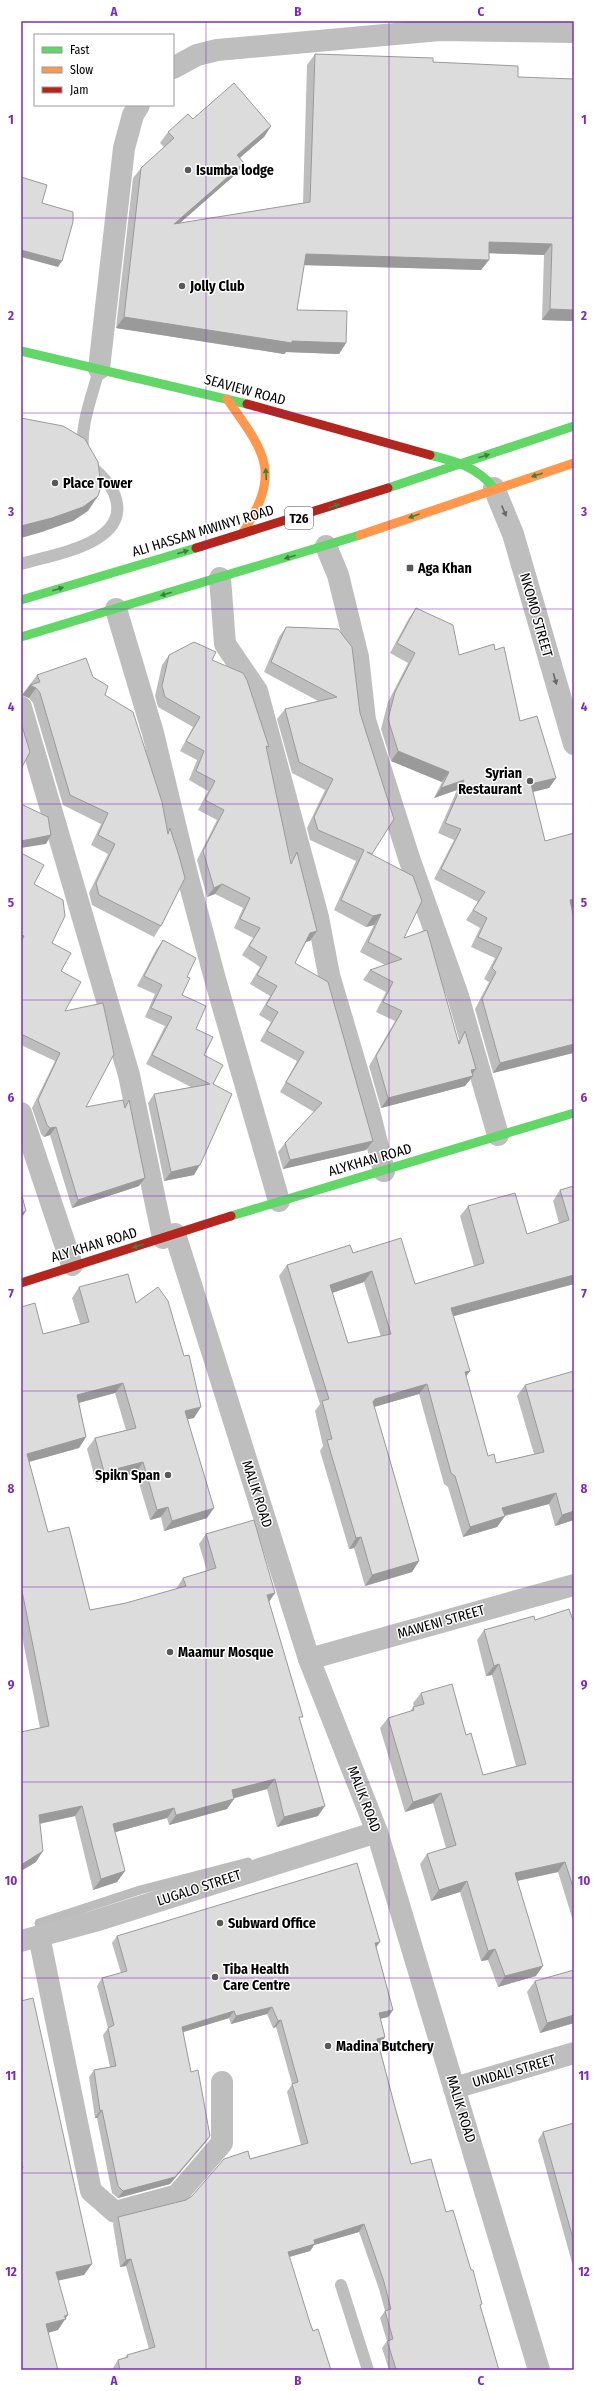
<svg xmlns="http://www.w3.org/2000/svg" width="595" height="2391" viewBox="0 0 595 2391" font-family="'Fira Sans Condensed',sans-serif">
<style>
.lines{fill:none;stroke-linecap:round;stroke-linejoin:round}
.stream{stroke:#bcbcbc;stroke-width:9}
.lane{stroke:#bebebe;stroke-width:12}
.street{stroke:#bebebe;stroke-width:22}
.fast{stroke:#63d668;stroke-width:9}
.slow{stroke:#ff974d;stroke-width:9}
.jam{stroke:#b3261e;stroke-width:9}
.wall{fill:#bdbdbd;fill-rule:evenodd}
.shaded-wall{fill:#9a9a9a}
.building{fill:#dcdcdc;stroke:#9a9a9a;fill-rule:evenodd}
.oneway{fill:#3b803e}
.oneway2{fill:#686868}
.grid{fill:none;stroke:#7b2cbf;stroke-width:1;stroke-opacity:0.55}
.poi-dot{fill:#595959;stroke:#fff;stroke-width:1.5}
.labels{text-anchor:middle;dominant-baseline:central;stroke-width:3;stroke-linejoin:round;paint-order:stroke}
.shield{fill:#fff;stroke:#4c4c4c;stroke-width:1}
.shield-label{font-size:13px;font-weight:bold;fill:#000}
.poi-label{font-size:14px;font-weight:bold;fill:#000;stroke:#fff;text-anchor:start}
.street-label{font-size:14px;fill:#000;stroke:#fff}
.neatline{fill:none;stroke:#7b2cbf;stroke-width:1.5}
.grid-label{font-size:13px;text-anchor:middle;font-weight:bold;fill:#7b2cbf}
</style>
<rect width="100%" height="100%" fill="#fff"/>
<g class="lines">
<!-- stream -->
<path class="stream" d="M39 1923 140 1890 248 1862"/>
<!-- lane -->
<g class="lane">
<path d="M21 564C54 554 137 543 113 491 106 476 88 468 84 452 78 430 94 391 99 369"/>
<path d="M341 2285 368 2370"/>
</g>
<!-- street -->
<g class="street">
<path d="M173 68 197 55 217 50 440 30 574 32"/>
<path d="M99 369 124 148 133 115 139 105"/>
<path d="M494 488 513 534 574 744"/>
<path d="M326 546 338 575 358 657 365 720 410 861 458 996 498 1135"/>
<path d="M220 578 225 644 257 691 318 917 329 975 368 1107 384 1171"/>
<path d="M116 609 153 733 187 874 215 979 279 1201"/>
<path d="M21 707 129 1075 163 1238"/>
<path d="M21 1113 72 1265"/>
<path d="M175 1234 309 1659 377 1832 539 2370"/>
<path d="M309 1659 574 1585"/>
<path d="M39 1936 91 2191 115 2212 177 2195 222 2143V2082"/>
<path d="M21 1941 95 1921 377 1832"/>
<path d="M454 2088 574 2053"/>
</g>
<!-- fast -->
<g class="fast">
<path d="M21 351 247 404"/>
<path d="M430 455C455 461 477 467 494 488"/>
<path d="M388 488 574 426"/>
<path d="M21 600 196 548"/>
<path d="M21 637 360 535"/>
<path d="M231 1216 574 1113"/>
</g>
<!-- slow -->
<g class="slow">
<path d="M227 399C266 454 282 472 242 534"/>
<path d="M360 535 574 463"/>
</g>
<!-- jam -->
<g class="jam">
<path d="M247 404 430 455"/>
<path d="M196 548 388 488"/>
<path d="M21 1283 231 1216"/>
</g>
</g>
<!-- wall -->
<g class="wall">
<path d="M315 54 433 62 518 77 574 321 542 320 544 255 489 253 481 270 304 265 297 310 346 343 339 354 286 352 284 354 116 328 133 178 141 168 164 147 160 143 168 132 193 119 271 126 264 137 240 158 244 163 236 174 180 223 303 203 307 65Z"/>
<path d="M416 608 520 721 556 778 549 788 533 792 545 841 571 908 574 919V1057L573 1053 493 1073 475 1009 489 982 484 979 495 958 471 947 480 928 466 920 478 902 434 879 454 840 438 833 457 790 434 798 442 782 391 761 381 729 388 702 408 663 390 653 409 618Z"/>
<path d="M286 627 338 629 372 855 404 938 458 1041 465 1031 476 1069 472 1075 473 1076 465 1086 381 1108 369 1066 395 1021 376 1012 386 992 363 980 370 970 385 965 360 952 374 925 366 927 334 910 356 861 310 840 307 828 325 790 292 773 277 719 285 709 318 701 264 672 279 637Z"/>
<path d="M169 655 212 660 269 747 267 750 291 861 297 852 310 941 306 942 295 963 373 1141 366 1150 283 1169 278 1152 285 1143 314 1112 280 1092 297 1061 260 1041 271 1022 259 1015 270 996 250 984 260 967 242 955 253 938 234 928 243 908 215 894 207 897 197 860 217 820 198 810 208 791 189 780 197 760 180 751 193 727 158 707 155 696 162 665Z"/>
<path d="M37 675 93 677 105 695 168 832 170 828 161 926 154 937 92 905 89 893 108 854 91 845 101 824 63 805 33 703 29 698 22 695Z"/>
<path d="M21 853 34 884 52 943 61 971 65 1011 86 1107H125L129 1100 139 1186 72 1208 50 1135 44 1137 41 1134 32 1108 55 1061 21 1045Z"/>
<path d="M163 940 187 977 182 995 196 1029 213 1084 194 1175 164 1181 148 1103 154 1094 191 1087 146 1064 165 1026 145 1017 155 994 137 986 156 950Z"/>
<path d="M574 1186V1284L453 1316 470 1371 466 1376 488 1456 496 1463 534 1454 517 1396 525 1385 574 1520 555 1526 549 1504 505 1516 497 1527 463 1537 448 1487 444 1484 419 1394 374 1407 419 1561 412 1572 365 1586 354 1548 349 1549 320 1451 323 1446 315 1411 320 1404 279 1276 287 1265 353 1253 415 1284 474 1266 460 1216 468 1206 527 1234 559 1223 553 1201 560 1190ZM364 1282 381 1337 348 1343 332 1293Z"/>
<path d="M79 1287 136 1303 194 1418 188 1419 207 1518 164 1531 161 1517 150 1520 136 1473 96 1482 87 1449 95 1438 126 1430 115 1393 79 1403 86 1437 79 1448 29 1462 48 1532 90 1610 126 1603 176 1589 183 1578 207 1571 199 1544 206 1534 275 1593 269 1602 300 1721 318 1816 277 1827 267 1789 234 1798 227 1809 169 1825 167 1818 115 1832 125 1871 117 1882 93 1890 75 1816 40 1824 36 1862 21 1871V1732L40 1728 21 1631V1307L43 1334 80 1324 72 1298Z"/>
<path d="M535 1620 574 1623V1924L558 1872 517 1881 536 1976 498 1987 488 1960 481 1961 460 1892 431 1901 420 1864 427 1854 446 1848 433 1803 405 1812 380 1728 388 1718 410 1712 413 1707H414L413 1703 421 1693 466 1735 483 1775 516 1766 492 1675 486 1676 477 1640 484 1630Z"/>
<path d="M117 1936 376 1947 393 2010 388 2017 380 2019 385 2037 380 2045H379L395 2107 411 2164 446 2212 471 2270 482 2304 480 2306 499 2370H389L382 2348 387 2341 380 2318 385 2311 379 2289 359 2232 314 2245 310 2251 289 2257 310 2323 331 2370H113V2368L118 2360 125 2358 127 2355 149 2349 126 2266 120 2267 113 2224 118 2217 186 2200 250 2159 301 2145 287 2092 292 2084 276 2027 273 2028 267 2014 231 2024 229 2018 183 2032 191 2072 210 2136 205 2143 170 2184 118 2198 112 2193 97 2118H95L89 2077 94 2070 110 2067 103 2035 108 2028 97 1986 102 1978 121 1973 112 1943Z"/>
<path d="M574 1970V2023L540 2033 527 1992 535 1981Z"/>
<path d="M574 2123V2270L538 2140 543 2132Z"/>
</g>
<!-- shaded-wall -->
<g class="shaded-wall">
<path d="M271 126 264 137 230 166 237 155Z"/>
<path d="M244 163 236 174 166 235 174 224Z"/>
<path d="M489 242 552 244 544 255 482 253Z"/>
<path d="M21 250 62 261 58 267 21 257Z"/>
<path d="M306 254 489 260 481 270 299 265Z"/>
<path d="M550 309 574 310V321L542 320Z"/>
<path d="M124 317 292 341 346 343 339 354 286 352 284 354 116 328Z"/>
<path d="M98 496 88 511 73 521 42 532 21 538V526Z"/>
<path d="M30 685 36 688 29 698 22 695Z"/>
<path d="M398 751 449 772 442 782 391 761Z"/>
<path d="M556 778 549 788 524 794 531 784Z"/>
<path d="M464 780 457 790 434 798 441 788Z"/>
<path d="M51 835 46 844 21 848V841Z"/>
<path d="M222 884 215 894 207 897 214 888Z"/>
<path d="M574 899V907L563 911 570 900Z"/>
<path d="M381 914 374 925 366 927 373 916Z"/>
<path d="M317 931 310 941 304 942 310 933Z"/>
<path d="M574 1044V1051L573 1053 493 1073 500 1063Z"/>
<path d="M476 1069 471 1076H473L465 1086 381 1108 388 1098Z"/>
<path d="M56 1127 50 1135 44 1137 50 1128Z"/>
<path d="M373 1141 366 1150 283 1169 290 1160Z"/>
<path d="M200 1165 194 1175 164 1181 171 1172Z"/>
<path d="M145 1178 139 1186 72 1208 78 1200Z"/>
<path d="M26 1211 21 1219V1213Z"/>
<path d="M372 1271 364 1282 323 1296 330 1285Z"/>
<path d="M574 1275V1284L443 1319 451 1308Z"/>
<path d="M470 1371 463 1381 465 1372Z"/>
<path d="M123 1383 115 1393 70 1405 77 1395Z"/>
<path d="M427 1384 419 1394 367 1409 375 1399Z"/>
<path d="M201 1407 194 1418 178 1421 185 1411Z"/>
<path d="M86 1437 79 1448 21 1464 27 1454Z"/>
<path d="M143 1462 136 1473 96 1482 104 1472Z"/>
<path d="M556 1493 549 1504 495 1518 502 1508Z"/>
<path d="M168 1507 161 1517 150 1520 157 1510Z"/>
<path d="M214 1508 207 1518 164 1531 172 1521Z"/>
<path d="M574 1511V1520L555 1526 562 1515Z"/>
<path d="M505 1516 497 1527 463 1537 470 1527Z"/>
<path d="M361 1537 354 1548 349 1549 356 1538Z"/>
<path d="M419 1561 412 1572 365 1586 372 1575Z"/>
<path d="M275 1593 268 1603 267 1595Z"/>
<path d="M499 1664 492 1675 486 1676 494 1666Z"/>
<path d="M275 1779 267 1789 224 1801 232 1790Z"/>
<path d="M441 1793 433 1803 405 1812 413 1802Z"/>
<path d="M234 1799 227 1809 169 1825 176 1815Z"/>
<path d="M82 1806 75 1816 32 1825 39 1815Z"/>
<path d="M325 1806 318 1816 277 1827 284 1817Z"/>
<path d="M174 1808 167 1818 105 1835 113 1824Z"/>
<path d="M43 1851 36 1862 21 1871V1865Z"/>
<path d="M565 1862 558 1872 507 1883 515 1873Z"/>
<path d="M125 1871 117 1882 93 1890 101 1879Z"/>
<path d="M467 1881 460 1892 431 1901 439 1890Z"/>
<path d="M380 1942 375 1949V1943Z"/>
<path d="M495 1949 488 1960 481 1961 488 1951Z"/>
<path d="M543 1966 536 1976 498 1987 505 1976Z"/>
<path d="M272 2007 267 2014 231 2024 236 2016Z"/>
<path d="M393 2010 388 2017 374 2020 379 2013Z"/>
<path d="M234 2011 229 2018 177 2034 182 2027Z"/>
<path d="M574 2015V2023L540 2033 547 2023Z"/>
<path d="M281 2020 276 2027 273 2028 278 2021Z"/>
<path d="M385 2037 380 2045 372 2047 377 2039Z"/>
<path d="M102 2110 97 2118H95L100 2111Z"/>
<path d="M210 2136 205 2143 170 2184 118 2198 123 2191Z"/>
<path d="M364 2224 359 2232 314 2245 310 2251 282 2259 288 2252 314 2240Z"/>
<path d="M131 2259 126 2266 120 2267 126 2260Z"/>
<path d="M92 2264 84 2275 48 2283 56 2272Z"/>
<path d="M68 2315 58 2330 38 2336 46 2324Z"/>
</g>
<!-- building -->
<g class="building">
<path d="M315 54 433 58V62L518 66V77L574 79V310L550 309 552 244 489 242V260L306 254 297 310 347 311 346 343 292 341V343L124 317 141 168 174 138 168 132 188 114 193 119 234 83 271 126 237 155 244 163 174 224 310 202Z"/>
<path d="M21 177 47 185 42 203 73 212V222L62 261 21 250Z"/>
<path d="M21 418 63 426 85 439 98 462 101 486 98 496 83 507 52 518 21 526Z"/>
<path d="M416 608 453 625 459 655 494 644 495 650 504 647 520 721 537 716 556 778 531 784 545 841 574 833V899L570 900 574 919V1044L500 1063 482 999 496 972 492 968 502 948 478 937 487 918 473 910 485 892 441 869 461 829 445 823 464 780 441 788 449 772 398 751 388 719 395 692 415 653 397 643Z"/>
<path d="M286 627 338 629 352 647 360 713 394 819 372 854 367 852 413 876 422 901 404 938 427 930 459 1044 465 1031 476 1069 471 1070 473 1076 388 1098 376 1056 402 1011 383 1002 393 982 370 970 402 959 368 942 381 914 373 916 341 900 364 850 318 830 314 817 333 779 299 762 285 709 337 697 271 662Z"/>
<path d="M194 642 216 652 212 660 243 673 247 680 269 747 266 746 291 864 297 852 317 931 310 933 295 963 328 982 373 1141 290 1160 285 1143 322 1103 286 1082 304 1052 267 1031 278 1012 266 1005 277 986 257 975 267 957 249 946 260 928 240 919 250 898 222 884 214 888 203 851 224 810 205 800 215 781 196 771 204 751 186 741 200 717 165 697 162 686 169 655Z"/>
<path d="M86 658 93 677 108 686 105 695 133 712 162 802 168 834 170 828 179 856 185 878 161 926 99 895 96 883 115 844 98 835 108 813 70 795 40 693 36 688 30 685 40 682 37 675Z"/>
<path d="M21 723 30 752 21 769Z"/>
<path d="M21 804 48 817 51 835 21 841Z"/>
<path d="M21 853 44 865 34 884 63 900 65 916 52 943 71 953 61 971 81 982 65 1011 103 1003 114 1054 86 1107 123 1100 125 1108 129 1100 145 1178 78 1200 56 1127 50 1128 47 1125 38 1100 60 1053 21 1034V942L24 936 21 935Z"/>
<path d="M163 940 196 958 187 977 190 978 182 995 206 1006 196 1029 213 1037 204 1055 223 1065 213 1084 232 1094 200 1165 171 1172 154 1094 210 1084 152 1055 172 1017 151 1008 162 985 144 976Z"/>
<path d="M574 1186V1275L451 1308 470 1371 465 1372 488 1456 494 1454 496 1463 544 1452 525 1385 574 1371V1511L562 1515 556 1493 502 1508 505 1516 470 1527 455 1476 451 1473 427 1384 375 1399 373 1402 419 1561 372 1575 361 1537 356 1538 327 1440 332 1439 322 1401 329 1399 287 1265 350 1245 353 1253 401 1238 415 1284 484 1263 468 1206 515 1193 527 1234 569 1220 560 1190ZM372 1271 391 1334 348 1343 330 1285Z"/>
<path d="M21 1192 26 1211 21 1213Z"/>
<path d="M128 1274 136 1303 158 1287 168 1301 184 1356 189 1355 201 1407 185 1411 214 1508 172 1521 168 1507 157 1510 143 1462 104 1472 95 1438 136 1428 123 1383 77 1395 86 1437 27 1454 48 1532 69 1527 90 1610 126 1603 186 1586 183 1578 216 1568 206 1534 254 1520 275 1593 267 1595 303 1717H299L325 1806 284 1817 275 1779 232 1790 234 1799 176 1815 174 1808 113 1824 125 1871 101 1879 82 1806 39 1815 43 1851 21 1865V1732L49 1726 22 1591 21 1593V1307L35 1303 43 1334 89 1322 79 1287Z"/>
<path d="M569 1609 574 1623V1890L565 1862 515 1873 543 1966 505 1976 495 1949 488 1951 467 1881 439 1890 427 1854 456 1845 441 1793 413 1802 388 1718 414 1710 413 1707 424 1704 421 1693 452 1684 466 1735 471 1733 483 1775 526 1764 499 1664 494 1666 484 1630 534 1616 535 1620Z"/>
<path d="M357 1863 380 1942 375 1943 393 2010 379 2013 385 2037 377 2039 395 2107 411 2164 431 2159 446 2212 453 2210 471 2270H473L482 2304 480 2305 499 2370H391L396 2369 387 2341 393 2339 385 2311 391 2309 384 2282 364 2224 314 2240 315 2244 288 2252 310 2323 313 2331 318 2329 331 2370H120L118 2360 128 2357 127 2355 155 2347 131 2259 126 2260 118 2217 186 2200 192 2196 224 2159 248 2151 250 2159 308 2143 292 2084 298 2082 281 2020 278 2021 272 2007 236 2016 234 2011 182 2027 191 2072 198 2070 210 2136 175 2177 123 2191 118 2186 102 2110 100 2111 94 2070 116 2066 108 2028 114 2025 102 1978 127 1971 117 1936Z"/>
<path d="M574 1970V2015L547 2023 535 1981Z"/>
<path d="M33 1998 92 2264 56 2272 68 2315 64 2316 66 2319 46 2324 58 2370H21V2169L23 2168 21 2161V2001Z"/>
<path d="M574 2123V2242L543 2132Z"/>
</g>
<!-- one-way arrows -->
<defs><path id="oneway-solid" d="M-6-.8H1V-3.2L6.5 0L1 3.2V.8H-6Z"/></defs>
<g class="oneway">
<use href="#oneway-solid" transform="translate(484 456) rotate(-18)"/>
<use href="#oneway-solid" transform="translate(266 474) rotate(-93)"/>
<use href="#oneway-solid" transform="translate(537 475) rotate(163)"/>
<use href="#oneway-solid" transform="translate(334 506) rotate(-19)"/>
<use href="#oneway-solid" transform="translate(414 516) rotate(161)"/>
<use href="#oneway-solid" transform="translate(183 552) rotate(-17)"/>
<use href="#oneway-solid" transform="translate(290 557) rotate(163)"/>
<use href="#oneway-solid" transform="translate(58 589) rotate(-17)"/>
<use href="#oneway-solid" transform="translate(166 594) rotate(164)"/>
<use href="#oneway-solid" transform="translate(138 1246) rotate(163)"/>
</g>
<g class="oneway2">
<use href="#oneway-solid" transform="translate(504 511) rotate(67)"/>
<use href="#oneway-solid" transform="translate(555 679) rotate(74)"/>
</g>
<!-- grid -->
<path class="grid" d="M206 21V2370M389 21V2370M21 218H574M21 413H574M21 609H574M21 804H574M21 1000H574M21 1196H574M21 1391H574M21 1587H574M21 1782H574M21 1978H574M21 2173H574"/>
<!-- markers -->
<g class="poi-dot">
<circle cx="188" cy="170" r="4"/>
<circle cx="182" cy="286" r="4"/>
<circle cx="55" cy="483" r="4"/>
<rect x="406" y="564" width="8" height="8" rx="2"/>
<circle cx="530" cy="781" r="4"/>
<circle cx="168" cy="1475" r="4"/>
<circle cx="170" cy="1652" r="4"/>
<circle cx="220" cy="1923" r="4"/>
<circle cx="215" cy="1977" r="4"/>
<circle cx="328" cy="2046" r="4"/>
</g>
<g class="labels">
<!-- shield labels -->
<rect class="shield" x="285" y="507" width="28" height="22" rx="3"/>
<g class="shield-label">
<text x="299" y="518">T26</text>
</g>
<!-- poi labels -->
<g class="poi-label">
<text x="196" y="170">Isumba lodge</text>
<text x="190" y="286">Jolly Club</text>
<text x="63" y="483">Place Tower</text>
<text x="418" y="568">Aga Khan</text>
<text x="522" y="773" text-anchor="end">Syrian<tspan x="522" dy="16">Restaurant</tspan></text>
<text x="160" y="1475" text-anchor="end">Spikn Span</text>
<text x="178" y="1652">Maamur Mosque</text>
<text x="228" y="1923">Subward Office</text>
<text x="223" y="1969">Tiba Health<tspan x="223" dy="16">Care Centre</tspan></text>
<text x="336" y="2046">Madina Butchery</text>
</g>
<!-- street labels -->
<g class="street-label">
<text transform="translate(245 390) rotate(15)">SEAVIEW ROAD</text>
<text transform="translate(203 531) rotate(-17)">ALI HASSAN MWINYI ROAD</text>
<text transform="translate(536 615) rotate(74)">NKOMO STREET</text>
<text transform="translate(370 1160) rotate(-16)">ALYKHAN ROAD</text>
<text transform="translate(94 1245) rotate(-17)">ALY KHAN ROAD</text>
<text transform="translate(257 1494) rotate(72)">MALIK ROAD</text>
<text transform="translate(441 1622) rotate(-16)">MAWENI STREET</text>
<text transform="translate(364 1799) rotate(69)">MALIK ROAD</text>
<text transform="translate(199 1888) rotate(-18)">LUGALO STREET</text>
<text transform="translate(514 2071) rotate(-16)">UNDALI STREET</text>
<text transform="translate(461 2109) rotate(73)">MALIK ROAD</text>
</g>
</g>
<!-- border -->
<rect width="595" height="2391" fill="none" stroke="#ffffff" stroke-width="44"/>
<!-- legend -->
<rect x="34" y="34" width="140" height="72" fill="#ffffff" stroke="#999999"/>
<rect x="42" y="47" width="20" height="6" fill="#63d668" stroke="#999999"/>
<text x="70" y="54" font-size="12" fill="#000000">Fast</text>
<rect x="42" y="67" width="20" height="6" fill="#ff974d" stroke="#999999"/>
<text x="70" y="74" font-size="12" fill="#000000">Slow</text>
<rect x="42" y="87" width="20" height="6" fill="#b3261e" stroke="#999999"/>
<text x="70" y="94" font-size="12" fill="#000000">Jam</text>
<rect x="22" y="22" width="551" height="2347" class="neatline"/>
<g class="grid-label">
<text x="114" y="16">A</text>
<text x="298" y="16">B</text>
<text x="481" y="16">C</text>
<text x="11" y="124">1</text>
<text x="584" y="124">1</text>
<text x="11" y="320">2</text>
<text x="584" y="320">2</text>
<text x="11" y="516">3</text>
<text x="584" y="516">3</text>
<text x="11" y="711">4</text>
<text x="584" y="711">4</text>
<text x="11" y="907">5</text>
<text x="584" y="907">5</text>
<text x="11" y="1102">6</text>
<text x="584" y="1102">6</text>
<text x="11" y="1298">7</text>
<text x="584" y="1298">7</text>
<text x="11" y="1493">8</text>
<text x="584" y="1493">8</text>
<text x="11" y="1689">9</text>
<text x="584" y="1689">9</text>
<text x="11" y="1885">10</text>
<text x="584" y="1885">10</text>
<text x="11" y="2080">11</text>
<text x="584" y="2080">11</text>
<text x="11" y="2276">12</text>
<text x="584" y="2276">12</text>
<text x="114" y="2385">A</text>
<text x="298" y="2385">B</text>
<text x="481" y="2385">C</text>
</g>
</svg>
